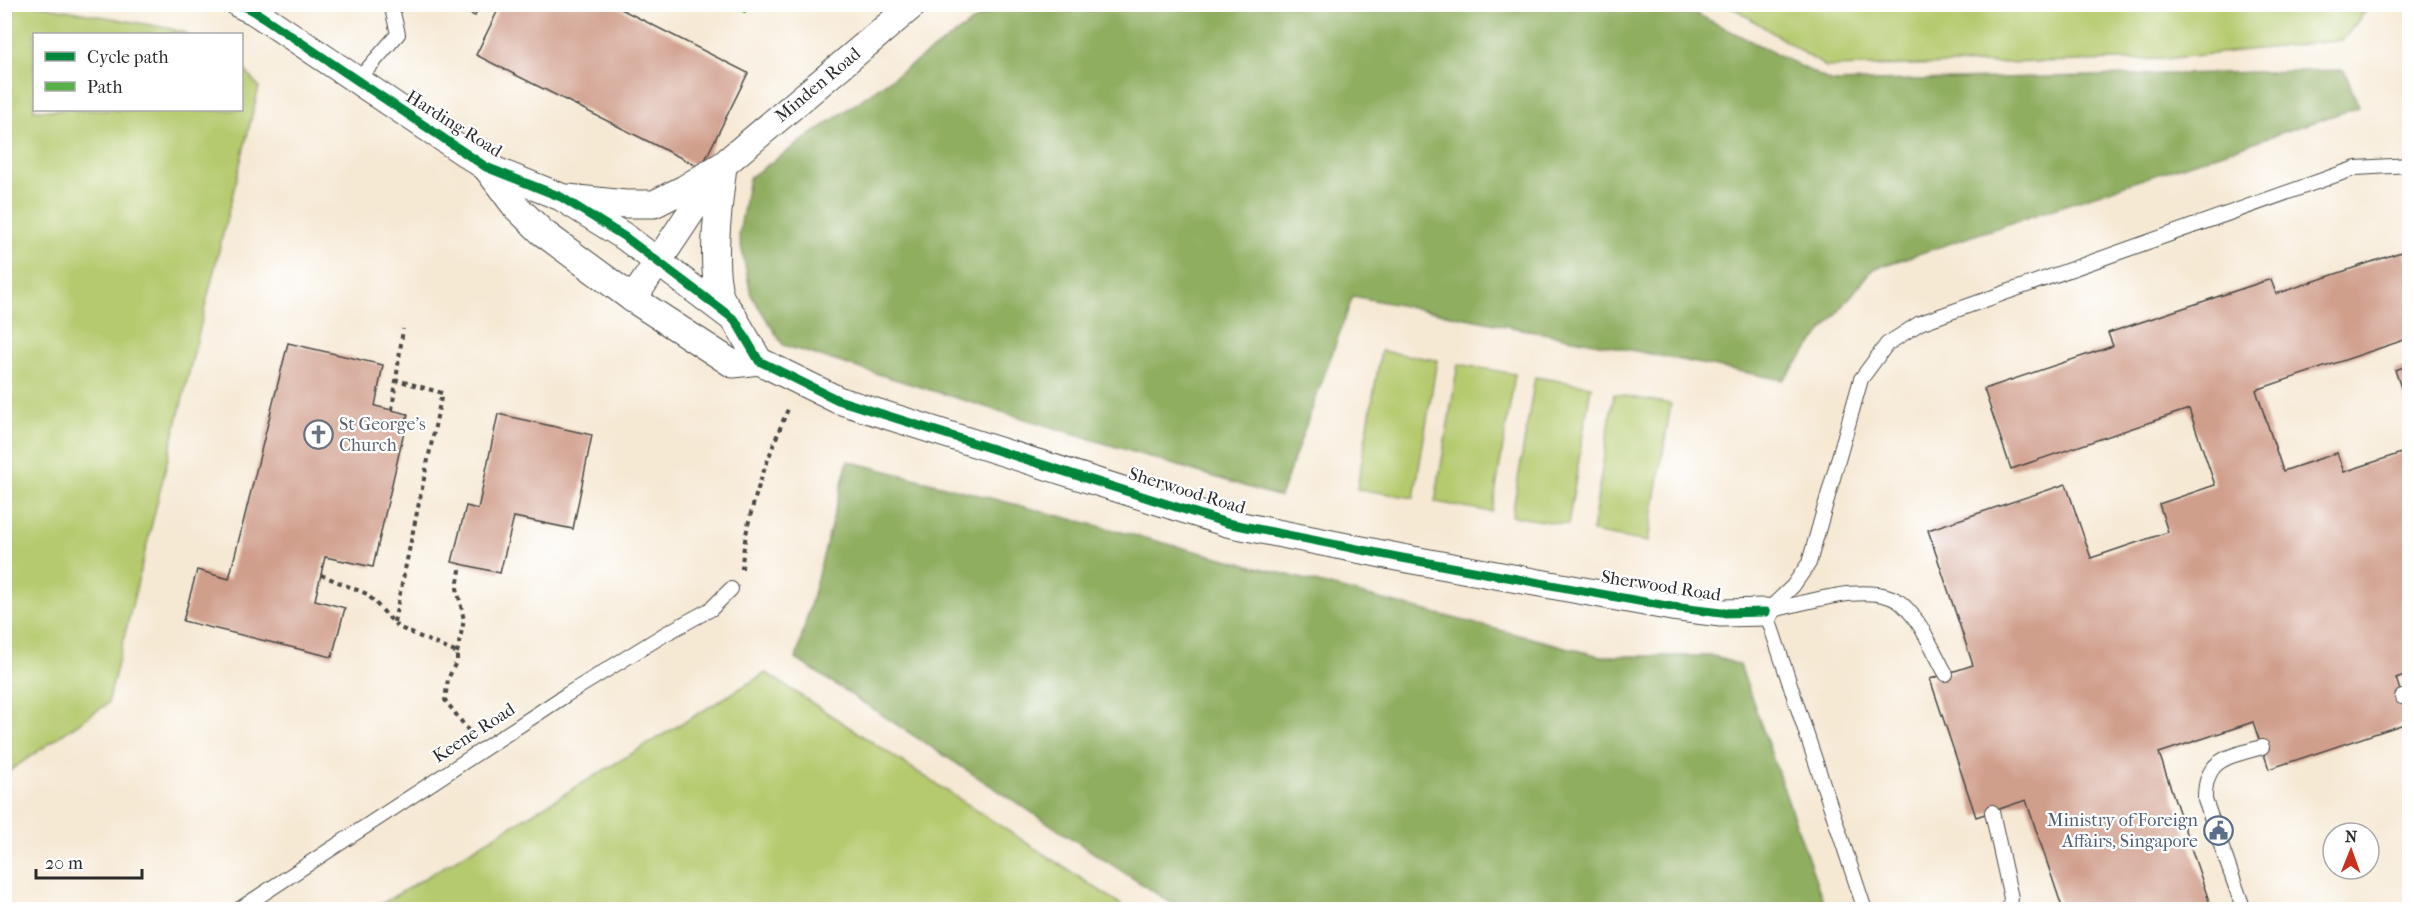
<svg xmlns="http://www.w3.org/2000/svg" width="2414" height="914" viewBox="0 0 2414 914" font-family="'IM FELL French Canon',serif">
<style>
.green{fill:#b5ca6e;stroke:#707a4c;stroke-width:1.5}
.forest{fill:#90ae61;stroke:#5e6c46;stroke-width:1.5}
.building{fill:#d09f8c}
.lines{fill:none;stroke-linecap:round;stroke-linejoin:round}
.lane-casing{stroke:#494844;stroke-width:16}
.street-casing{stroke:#494844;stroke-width:29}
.path{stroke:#494844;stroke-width:4;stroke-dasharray:4.5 4.5;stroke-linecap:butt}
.lane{stroke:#fff;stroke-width:14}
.street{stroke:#fff;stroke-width:27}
.quiet{stroke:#56b246;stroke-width:8;stroke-dasharray:15 8;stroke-linecap:butt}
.cycleway-casing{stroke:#fff;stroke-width:13}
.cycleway{stroke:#00873e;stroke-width:9}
.labels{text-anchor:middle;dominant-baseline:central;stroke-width:4.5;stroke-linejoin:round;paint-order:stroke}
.street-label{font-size:18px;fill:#2b2b2b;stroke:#fff}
.worship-label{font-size:18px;fill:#5b616d;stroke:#fff;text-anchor:start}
.service-label{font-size:18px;fill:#4e5e75;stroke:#fff;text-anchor:end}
</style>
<rect width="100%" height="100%" fill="#fff"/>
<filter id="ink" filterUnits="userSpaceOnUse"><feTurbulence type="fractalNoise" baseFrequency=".0167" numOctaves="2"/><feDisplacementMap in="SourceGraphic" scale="12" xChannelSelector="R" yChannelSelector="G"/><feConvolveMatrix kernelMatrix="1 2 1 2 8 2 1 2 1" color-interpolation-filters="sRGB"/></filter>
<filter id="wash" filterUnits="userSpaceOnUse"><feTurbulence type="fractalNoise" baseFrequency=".008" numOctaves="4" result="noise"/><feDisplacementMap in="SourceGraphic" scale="24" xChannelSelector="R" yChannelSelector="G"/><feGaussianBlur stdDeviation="1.35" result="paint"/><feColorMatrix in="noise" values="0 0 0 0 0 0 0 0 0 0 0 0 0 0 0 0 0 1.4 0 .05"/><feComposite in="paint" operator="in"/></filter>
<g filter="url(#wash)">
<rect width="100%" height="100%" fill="#f6e9d4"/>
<!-- green -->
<g class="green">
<path d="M36 5 168 28 188 34H34V110H242V67L259 87 108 703 5 774 4 5Z"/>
<path d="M1729 5H2370L2343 40 2164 59 1826 67Z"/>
<path d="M1381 351 1437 360 1414 498 1357 489Z"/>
<path d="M1458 364 1515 374 1492 512 1435 502Z"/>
<path d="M1535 377 1591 386 1568 525 1512 516Z"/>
<path d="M1614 394 1671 404 1648 542 1592 532Z"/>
<path d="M766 673 1128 909H373Z"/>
</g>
<!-- forest -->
<g class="forest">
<path d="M997 5 1681 6 1832 82 2344 70 2359 107 1873 269 1783 380 1353 296 1280 497 783 345 751 295 739 235 749 178Z"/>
<path d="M848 461 1600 656H1714L1740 665 1826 909H1180L796 659Z"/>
</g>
<g id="blocks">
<!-- building -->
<g class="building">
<path d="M448 4H480L475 16Z"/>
<path d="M501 4H611L748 73 701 168 476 55Z"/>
<path d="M2404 251 2410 267V338L2256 390 2283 471 2337 453 2344 472 2410 450V673L2396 678 2410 722 2269 769 2253 722 2159 753 2212 910H2063L2026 800 1976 817 1930 679 1973 665 1928 530 2066 484 2091 558 2168 532 2159 504 2215 485 2189 409 2011 469 1984 389 2113 346 2108 333 2271 279 2276 294Z"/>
<path d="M288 343 383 365 375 406 408 414 373 567 325 557 315 600 345 608 332 657 183 621 197 570 229 579Z"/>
<path d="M2410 365V411H2409L2395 370Z"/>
<path d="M498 414 592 435 573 529 514 517 500 573 452 562 466 506 478 509Z"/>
</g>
</g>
</g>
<g filter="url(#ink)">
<use href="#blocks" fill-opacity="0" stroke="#494844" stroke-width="1.5"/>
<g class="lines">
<defs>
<g id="lane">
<path d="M357 81 398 34 391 4"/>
<path d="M1768 611C1802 604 1874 579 1902 604 1922 622 1933 651 1946 674"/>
<path d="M1766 612 1793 586 1809 563 1861 379 1887 344 1920 323 2356 168 2410 165"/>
<path d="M1766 612 1865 910"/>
<path d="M2402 697 2410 695"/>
<path d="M1992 812 2011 898 2009 910"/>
<path d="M238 910 566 695 665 634 711 609 731 589"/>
<path d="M2244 910 2205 800C2204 758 2228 757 2262 747"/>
</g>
<g id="street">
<path d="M239 4 254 11 486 167 561 197 625 237 735 320 759 361 838 400 1227 523 1402 558 1672 607 1721 613 1766 612"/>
<path d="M723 166C719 201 710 263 720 296 722 303 729 310 733 316"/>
<path d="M486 167 516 207 542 232 633 299 733 364 759 361"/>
<path d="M568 198 625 204H654L684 189 723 165 914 4"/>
<path d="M633 299 715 176"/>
</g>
</defs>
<!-- lane casing -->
<use href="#lane" class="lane-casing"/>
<!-- street casing -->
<use href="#street" class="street-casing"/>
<!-- path -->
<g class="path">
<path d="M392 410 403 329"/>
<path d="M742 569C743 521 769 454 788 409"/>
<path d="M321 575 367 594 398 627 457 653V660L448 679 445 700 468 730"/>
<path d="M394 622 442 393 397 380"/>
<path d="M457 653 464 620 457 588 461 564"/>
</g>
<!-- lane -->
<use href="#lane" class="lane"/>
<!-- street -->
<use href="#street" class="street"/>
<!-- quiet -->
<path class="quiet" d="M735 4 747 10"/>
<defs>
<path id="cycleway" d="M239 4 254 11 486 167 561 197 625 237 735 320 759 361 838 400 1227 523 1402 558 1672 607 1721 613 1766 612"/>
</defs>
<!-- cycleway casing -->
<use href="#cycleway" class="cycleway-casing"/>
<!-- cycleway -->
<use href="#cycleway" class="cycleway"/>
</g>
</g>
<!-- icons -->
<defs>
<symbol id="church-ring" viewBox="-11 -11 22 22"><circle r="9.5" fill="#fff" stroke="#6b7280" stroke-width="1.5"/><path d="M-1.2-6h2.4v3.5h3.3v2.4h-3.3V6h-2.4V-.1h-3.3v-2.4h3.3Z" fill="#6b7280"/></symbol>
<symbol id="civic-ring" viewBox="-11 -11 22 22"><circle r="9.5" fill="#fff" stroke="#5c6f8a" stroke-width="1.5"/><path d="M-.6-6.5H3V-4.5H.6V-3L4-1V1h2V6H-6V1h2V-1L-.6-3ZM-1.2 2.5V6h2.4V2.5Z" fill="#5c6f8a"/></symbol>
</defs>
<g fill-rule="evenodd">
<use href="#church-ring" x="302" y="418" width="33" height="33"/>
<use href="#civic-ring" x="2202" y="814" width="33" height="33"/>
</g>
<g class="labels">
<!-- street labels -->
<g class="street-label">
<text transform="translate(818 85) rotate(-40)">Minden Road</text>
<text transform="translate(454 124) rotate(32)">Harding Road</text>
<text transform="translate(1187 491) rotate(17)">Sherwood Road</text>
<text transform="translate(1661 586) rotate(9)">Sherwood Road</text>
<text transform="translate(474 733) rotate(-33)">Keene Road</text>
</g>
<!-- worship labels -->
<g class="worship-label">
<text x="339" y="424">St George's<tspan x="339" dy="21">Church</tspan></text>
</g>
<!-- service labels -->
<g class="service-label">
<text x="2198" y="820">Ministry of Foreign<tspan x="2198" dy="21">Affairs, Singapore</tspan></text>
</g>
</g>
<!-- margin -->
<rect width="2414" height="914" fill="none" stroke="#fff" stroke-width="24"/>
<!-- legend -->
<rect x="33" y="33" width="210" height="78" fill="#ffffff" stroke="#aaaaaa" stroke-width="1.5"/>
<rect x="45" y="52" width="30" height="9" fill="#00873e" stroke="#aaaaaa" stroke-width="1.5"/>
<text x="87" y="63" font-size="18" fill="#2b2b2b">Cycle path</text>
<rect x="45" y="82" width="30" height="9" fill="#56b246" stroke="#aaaaaa" stroke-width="1.5"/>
<text x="87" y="93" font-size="18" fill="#2b2b2b">Path</text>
<!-- north arrow -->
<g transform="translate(2351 851) rotate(1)"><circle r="28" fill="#ffffff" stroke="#aaaaaa" stroke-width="1.5"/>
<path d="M0-4.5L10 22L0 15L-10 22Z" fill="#c8321e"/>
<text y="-9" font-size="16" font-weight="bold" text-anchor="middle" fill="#2b2b2b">N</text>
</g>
<!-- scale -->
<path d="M36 869v9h106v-9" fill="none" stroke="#2b2b2b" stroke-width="3"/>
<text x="45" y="869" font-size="18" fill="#2b2b2b" stroke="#ffffff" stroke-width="4.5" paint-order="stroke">20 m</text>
</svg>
